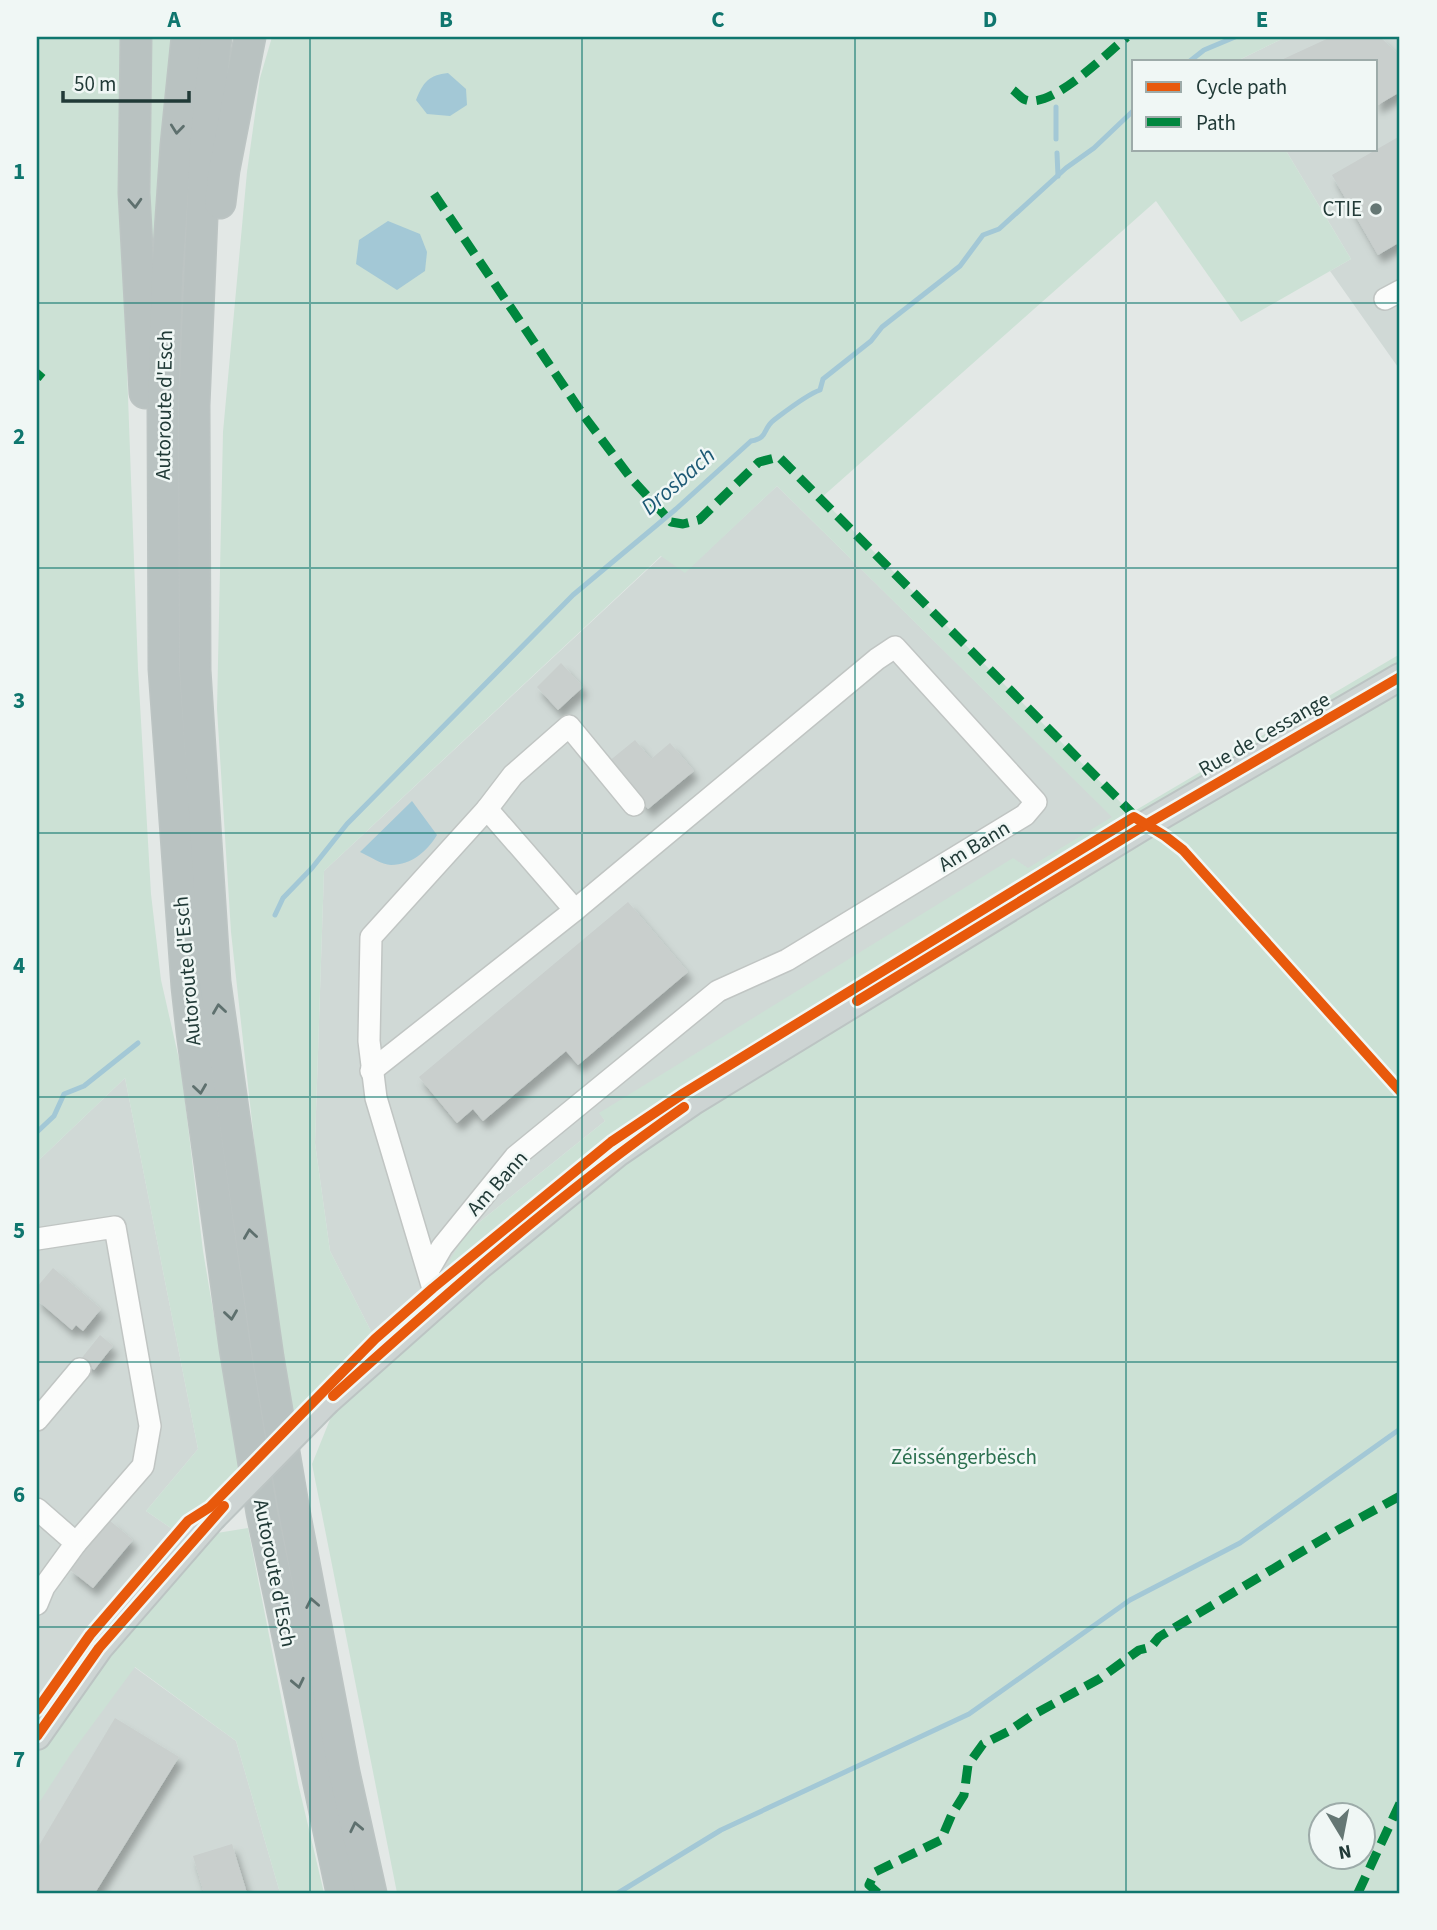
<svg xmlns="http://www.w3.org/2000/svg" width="1437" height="1930" viewBox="0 0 1437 1930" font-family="'Source Sans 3',sans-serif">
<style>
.built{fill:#d0d9d6}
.green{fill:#cce1d5;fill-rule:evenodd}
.water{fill:#a3c8d6}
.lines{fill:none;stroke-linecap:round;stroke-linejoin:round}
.stream{stroke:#a3c8d6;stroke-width:5}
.building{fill:#c9cfcd;filter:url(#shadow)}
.minor-casing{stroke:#c0c5c3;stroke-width:24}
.major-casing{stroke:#bcc4c3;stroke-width:30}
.highway-casing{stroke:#bcc4c3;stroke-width:33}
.minor{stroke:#fbfcfb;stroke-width:21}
.major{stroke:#cdd4d3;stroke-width:26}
.highway{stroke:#b9c2c1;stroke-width:30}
.major-bridge-casing{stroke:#bcc4c3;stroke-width:30;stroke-linecap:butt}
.major-bridge{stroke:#cdd4d3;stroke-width:26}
.quiet{stroke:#00873e;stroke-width:9;stroke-dasharray:18 9;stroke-linecap:butt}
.cycleway-casing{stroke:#f0f7f5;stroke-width:15}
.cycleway{stroke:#e8590c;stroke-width:10}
.oneway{stroke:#5e706e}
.grid{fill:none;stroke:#0f766e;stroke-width:2;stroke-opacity:0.55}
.poi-dot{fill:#657774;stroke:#f0f7f5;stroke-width:2.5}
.labels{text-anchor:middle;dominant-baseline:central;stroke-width:5;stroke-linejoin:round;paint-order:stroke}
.poi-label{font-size:21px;fill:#213a37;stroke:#f0f7f5;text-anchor:end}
.street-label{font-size:21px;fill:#213a37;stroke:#f0f7f5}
.park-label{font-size:21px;fill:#2c7050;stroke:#f0f7f5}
.water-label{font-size:23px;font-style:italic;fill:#1c5975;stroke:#f0f7f5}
.neatline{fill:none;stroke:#0f766e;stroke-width:2.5}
.grid-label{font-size:23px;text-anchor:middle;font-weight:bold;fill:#0f766e}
</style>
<defs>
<filter id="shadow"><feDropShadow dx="4.5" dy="8" stdDeviation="3.5" flood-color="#0004"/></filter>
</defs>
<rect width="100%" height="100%" fill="#e3e8e6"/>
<!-- built -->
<g class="built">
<path d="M1286 37H1400V370L1330 271 1351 259 1285 149H1376V61H1237Z"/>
<path d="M777 486 1113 817 1028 869 600 1113 605 1121 467 1232 478 1267 327 1401 323 1387 373 1335 330 1251 315 1143 324 871 662 556 685 572Z"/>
<path d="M125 1078 198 1449 146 1511 178 1533 90 1635 236 1741 280 1893H37V1162Z"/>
</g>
<!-- green -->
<g class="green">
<path d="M37 37H122L120 99 125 315 138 669 151 894 161 980 181 1068 203 1251 240 1471 209 1503 217 1533 248 1528 298 1783 324 1893H280L236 1741 135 1667 70 1755 37 1806V1710L90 1635 178 1533 146 1511 198 1449 125 1078 37 1162Z"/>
<path d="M152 37H174L149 288Z"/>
<path d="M272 37H1286L1237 61H1134V149H1285L1351 259 1241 322 1156 201 821 498 1131 813 1400 654V1893H397L312 1464 331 1417 327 1401 477 1267 448 1263 467 1232 605 1121 599 1113 1013 858 1028 868 1112 817 777 486 685 573 661 556 324 871 315 1143 330 1251 373 1335 292 1418 263 1221 231 932 217 709 223 432 247 172 260 78ZM1322 1814H1364V1856H1322Z"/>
</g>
<!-- water -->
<g class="water">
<path d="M448 73 466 89 467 105 450 116 427 114 416 100C423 82 429 75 448 73Z"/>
<path d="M388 221 420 234 427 252 425 271 397 290 356 264 359 240Z"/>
<path d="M412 801 437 835C427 851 412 865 391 865 382 865 369 856 360 852Z"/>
</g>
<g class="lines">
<!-- stream -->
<g class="stream">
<path d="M1190 61 1204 50 1235 37"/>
<path d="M1056 139V107"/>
<path d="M1057 153 1058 176"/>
<path d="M275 915 283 898 312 868 347 824 573 595 676 509 751 441C769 438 762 429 774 420 786 411 806 395 820 390L823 379 871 341 882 327 960 266 983 235 999 229 1066 168 1094 148 1134 110"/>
<path d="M37 1132 54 1116 64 1094 84 1086 138 1043"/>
<path d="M618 1893 721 1830 969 1714 1130 1600 1240 1543 1400 1429"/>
</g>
</g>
<!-- building -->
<g class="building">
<path d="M1331 37H1380L1400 56V92L1376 106V61H1279Z"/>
<path d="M1400 136V242L1378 255 1332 175Z"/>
<path d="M561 663 583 687 558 710 537 687Z"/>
<path d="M635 740 651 759 670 743 694 771 648 809 608 762Z"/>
<path d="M628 902 688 972 578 1065 566 1051 483 1121 473 1109 457 1123 419 1077Z"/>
<path d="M53 1268 101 1309 83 1331 76 1325 72 1330 37 1300 39 1295 37 1287Z"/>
<path d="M100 1335 113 1346 94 1370 81 1359Z"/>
<path d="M109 1520 133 1540 93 1588 69 1569Z"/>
<path d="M115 1718 179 1757 95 1893H37V1849Z"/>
<path d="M232 1844 247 1893H204L193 1856Z"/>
</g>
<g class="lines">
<defs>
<g id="minor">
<path d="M1385 299 1400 291"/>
<path d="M487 809 513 775 569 726 634 805"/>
<path d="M371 1071 575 910"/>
<path d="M37 1239 115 1227 150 1426 143 1466 76 1543 44 1587 37 1604"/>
<path d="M428 1271 442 1247 515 1157 718 991 787 960 1025 815 1036 802 895 647 877 659 575 910 487 809 371 937 369 1041 376 1098 437 1302"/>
<path d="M37 1420 80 1369"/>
<path d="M37 1509 76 1543"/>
</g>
<g id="major">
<path d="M327 1401 478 1267 619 1152 692 1102 1147 824 1400 677"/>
<path d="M37 1736 99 1648 212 1518"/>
</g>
<g id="highway">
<path d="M136 37 134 193 145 393"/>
<path d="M187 37 176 145 167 276 163 406 164 669 187 987 192 1032 235 1348 262 1513 342 1893"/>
<path d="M216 37 205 147 194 405 195 670 215 982 268 1357 293 1505 344 1772 371 1893"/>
<path d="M220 203 224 170 250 37"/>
</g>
</defs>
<!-- minor casing -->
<use href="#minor" class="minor-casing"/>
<!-- major casing -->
<use href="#major" class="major-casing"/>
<!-- highway casing -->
<use href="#highway" class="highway-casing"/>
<!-- minor -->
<use href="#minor" class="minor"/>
<!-- major -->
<use href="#major" class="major"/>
<!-- highway -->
<use href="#highway" class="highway"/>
<defs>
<path id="major-bridge" d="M212 1518 327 1401"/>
</defs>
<!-- major-bridge casing -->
<use href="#major-bridge" class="major-bridge-casing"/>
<!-- major-bridge -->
<use href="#major-bridge" class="major-bridge"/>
<!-- quiet -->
<g class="quiet">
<path d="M1013 90C1017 93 1022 99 1026 100 1052 109 1107 53 1127 37"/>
<path d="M434 194 584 416 630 477 671 522 683 524 699 520 759 462 779 457 1139 820"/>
<path d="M37 378 42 372"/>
<path d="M878 1893 869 1885 875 1872 941 1840 952 1814 964 1795 968 1765 983 1744 1009 1731 1031 1716 1099 1679 1139 1650 1151 1647 1159 1637 1338 1530 1400 1496"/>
<path d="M1358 1893 1400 1803"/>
</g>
<defs>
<g id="cycleway">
<path d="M857 1001 1147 824 1400 677"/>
<path d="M333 1396C445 1295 559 1194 684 1107"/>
<path d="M37 1710 90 1635 188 1521 210 1507 375 1339 433 1288 611 1142 684 1093 1134 817 1165 836 1183 850 1400 1091"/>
<path d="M37 1736 99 1648 224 1506"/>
</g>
</defs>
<!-- cycleway casing -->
<use href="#cycleway" class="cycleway-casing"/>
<!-- cycleway -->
<use href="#cycleway" class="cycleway"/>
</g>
<!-- one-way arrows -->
<defs><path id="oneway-chevron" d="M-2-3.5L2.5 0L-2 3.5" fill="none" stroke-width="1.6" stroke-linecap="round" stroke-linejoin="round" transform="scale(1.75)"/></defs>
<g class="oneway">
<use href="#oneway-chevron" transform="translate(177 129) rotate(96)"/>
<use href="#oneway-chevron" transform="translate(135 203) rotate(87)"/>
<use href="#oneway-chevron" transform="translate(219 1009) rotate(-98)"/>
<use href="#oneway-chevron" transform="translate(200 1089) rotate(82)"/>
<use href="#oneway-chevron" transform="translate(250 1234) rotate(-98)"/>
<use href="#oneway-chevron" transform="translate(231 1315) rotate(82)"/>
<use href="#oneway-chevron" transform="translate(312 1603) rotate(-101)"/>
<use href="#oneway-chevron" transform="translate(298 1683) rotate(78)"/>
<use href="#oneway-chevron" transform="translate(356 1827) rotate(-102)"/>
</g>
<!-- grid -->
<path class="grid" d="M310 37V1893M582 37V1893M855 37V1893M1126 37V1893M37 303H1400M37 568H1400M37 833H1400M37 1097H1400M37 1362H1400M37 1627H1400"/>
<!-- markers -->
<circle class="poi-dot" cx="1376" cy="209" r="7"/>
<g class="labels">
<!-- poi labels -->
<g class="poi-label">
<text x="1362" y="209">CTIE</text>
</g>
<!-- street labels -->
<g class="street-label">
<text transform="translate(164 405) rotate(-89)">Autoroute d'Esch</text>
<text transform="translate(1264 734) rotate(-30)">Rue de Cessange</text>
<text transform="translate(974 846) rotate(-31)">Am Bann</text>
<text transform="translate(187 971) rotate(-95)">Autoroute d'Esch</text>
<text transform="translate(497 1183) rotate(-48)">Am Bann</text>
<text transform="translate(275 1573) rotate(79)">Autoroute d'Esch</text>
</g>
<!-- park labels -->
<g class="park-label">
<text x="964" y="1457">Zéisséngerbësch</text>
</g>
<!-- water labels -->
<g class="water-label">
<text transform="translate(678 481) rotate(-41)">Drosbach</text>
</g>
</g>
<!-- border -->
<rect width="1437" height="1930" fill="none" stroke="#f0f7f5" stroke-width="77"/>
<!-- legend -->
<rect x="1132" y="60" width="245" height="91" fill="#f0f7f5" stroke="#9daba9" stroke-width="2"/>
<rect x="1146" y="82" width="35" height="10" fill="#e8590c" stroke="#9daba9" stroke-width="2"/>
<text x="1196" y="94" font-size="21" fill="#213a37">Cycle path</text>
<rect x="1146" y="117" width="35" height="10" fill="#00873e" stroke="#9daba9" stroke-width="2"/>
<text x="1196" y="130" font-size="21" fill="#213a37">Path</text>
<!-- north arrow -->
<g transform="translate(1342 1836) rotate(170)"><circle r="33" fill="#f0f7f5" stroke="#9daba9" stroke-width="2"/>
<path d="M0-5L12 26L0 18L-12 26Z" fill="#657774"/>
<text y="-10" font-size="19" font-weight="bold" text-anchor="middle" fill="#213a37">N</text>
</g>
<!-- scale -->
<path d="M63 91v10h126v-10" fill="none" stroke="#213a37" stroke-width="3.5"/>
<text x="74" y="91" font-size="21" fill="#213a37" stroke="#f0f7f5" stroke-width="5" paint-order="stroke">50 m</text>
<rect x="38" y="38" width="1360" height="1854" class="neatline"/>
<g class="grid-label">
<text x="174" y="27">A</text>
<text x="446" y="27">B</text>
<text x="718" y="27">C</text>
<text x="990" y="27">D</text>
<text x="1262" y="27">E</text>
<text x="19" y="179">1</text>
<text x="19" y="444">2</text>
<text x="19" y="708">3</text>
<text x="19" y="973">4</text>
<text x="19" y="1238">5</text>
<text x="19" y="1502">6</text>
<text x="19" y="1767">7</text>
</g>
</svg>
